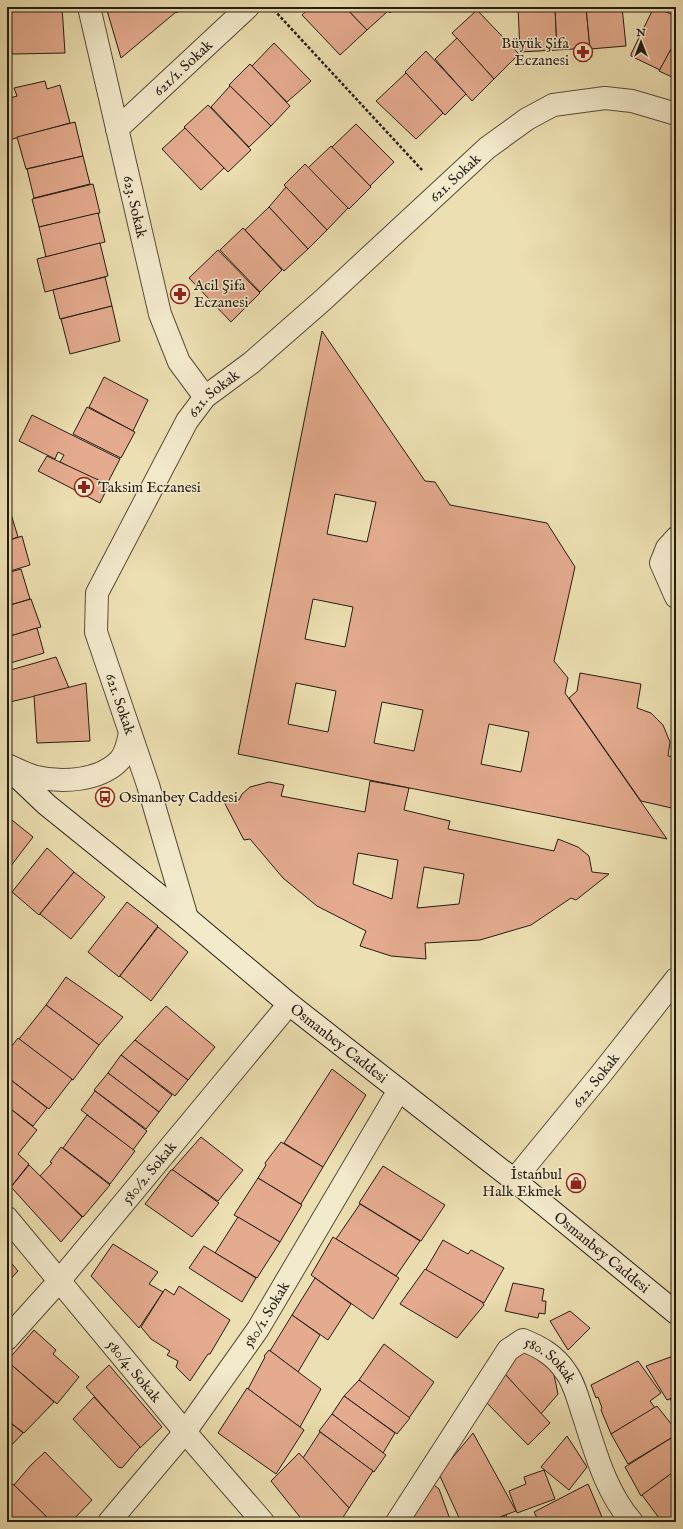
<svg xmlns="http://www.w3.org/2000/svg" width="683" height="1529" viewBox="0 0 683 1529" font-family="'IM FELL English',serif">
<style>
.building{fill:#e4ab8e;stroke:#241c13;fill-rule:evenodd}
.lines{fill:none;stroke-linecap:round;stroke-linejoin:round}
.minor-casing{stroke:#564d3a;stroke-width:24}
.tertiary-casing{stroke:#564d3a;stroke-width:24}
.secondary-casing{stroke:#241c13;stroke-width:24}
.path{stroke:#241c13;stroke-width:2.5;stroke-dasharray:3 2;stroke-linecap:butt}
.minor{stroke:#f3eacc;stroke-width:22}
.tertiary{stroke:#f3eacc;stroke-width:22}
.secondary{stroke:#f3eacc;stroke-width:22}
.labels{text-anchor:middle;dominant-baseline:central;stroke-width:3;stroke-linejoin:round;paint-order:stroke}
.poi-label{font-size:15px;fill:#241c13;stroke:#f3eacc;text-anchor:start}
.street-label{font-size:15px;fill:#241c13;stroke:#f3eacc}
</style>
<rect width="100%" height="100%" fill="#ecdfb1"/>
<filter id="stains"><feTurbulence type="fractalNoise" baseFrequency=".005" numOctaves="4"/><feColorMatrix values="0 0 0 0 .2 0 0 0 0 .09 0 0 0 0 .02 0 0 0 .5 -.17"/></filter>
<radialGradient id="worn" r=".72"><stop offset=".6" stop-color="#630" stop-opacity="0"/><stop offset="1" stop-color="#630" stop-opacity=".3"/></radialGradient>
<!-- building -->
<g class="building">
<path d="M8 7H62L65 53 12 54Z"/>
<path d="M106 7H172L176 12 121 58Z"/>
<path d="M172 7H183L177 13Z"/>
<path d="M310 7H345L367 30 340 55 302 15Z"/>
<path d="M345 7H384L388 11 367 30Z"/>
<path d="M384 7H396L390 13Z"/>
<path d="M518 7H555L557 50 520 52Z"/>
<path d="M555 7H586L590 48 557 50Z"/>
<path d="M586 7H622L626 46 590 49Z"/>
<path d="M654 7 676 16V40L660 70 631 56V54Z"/>
<path d="M477 10 519 54 494 79 452 33Z"/>
<path d="M457 38 494 79 472 101 435 59Z"/>
<path d="M676 40V77L674 78 659 71Z"/>
<path d="M274 43 311 81 287 102 252 66Z"/>
<path d="M426 51 466 94 445 115 405 72Z"/>
<path d="M250 64 290 106 271 126 229 85Z"/>
<path d="M406 73 443 113 416 139 376 101Z"/>
<path d="M45 81 47 89 60 85 70 123 9 140 7 130V99L17 96 14 88Z"/>
<path d="M230 86 271 126 249 147 211 107Z"/>
<path d="M208 105 251 150 228 172 184 127Z"/>
<path d="M75 122 83 156 26 169 17 137Z"/>
<path d="M356 124 394 162 370 186 332 147Z"/>
<path d="M185 128 224 168 201 190 162 149Z"/>
<path d="M331 146 371 187 349 209 308 168Z"/>
<path d="M83 156 90 184 34 198 27 169Z"/>
<path d="M305 164 348 208 327 230 284 185Z"/>
<path d="M93 184 100 213 39 227 32 199Z"/>
<path d="M286 187 327 230 308 249 269 207Z"/>
<path d="M269 207 308 249 284 271 245 230Z"/>
<path d="M98 213 105 242 46 257 39 227Z"/>
<path d="M243 228 282 270 260 292 220 250Z"/>
<path d="M100 243 108 276 45 292 37 259Z"/>
<path d="M218 250 260 293 231 322 189 278Z"/>
<path d="M105 277 112 306 60 319 53 290Z"/>
<path d="M112 306 120 341 70 354 61 319Z"/>
<path d="M322 331 425 481 435 482 450 505 547 523 575 567 554 661 568 678 565 693 667 839 238 754ZM335 494 376 502 367 542 327 534ZM313 599 353 607 345 647 305 639ZM296 683 336 691 328 732 288 724ZM382 702 423 710 414 751 374 743ZM489 724 529 732 521 772 481 764Z"/>
<path d="M104 377 148 400 133 431 89 407Z"/>
<path d="M87 407 135 432 121 458 73 434Z"/>
<path d="M32 415 120 459 107 484 97 479V481L60 462 64 455 58 452 55 459 19 441Z"/>
<path d="M47 456 109 485 100 503 38 471Z"/>
<path d="M7 501 18 537 7 541Z"/>
<path d="M22 536 30 565 7 572V541Z"/>
<path d="M21 569 30 599 7 606V573Z"/>
<path d="M31 599 41 627 7 637V606Z"/>
<path d="M37 628 44 653 7 664V637Z"/>
<path d="M56 657 69 688 10 702 7 693V671Z"/>
<path d="M580 673 641 684 637 708 651 713 663 725 670 742 668 756 676 757V809L641 801 569 698 577 691Z"/>
<path d="M86 683 90 741 37 743 34 696Z"/>
<path d="M370 781 409 788 404 810 450 821 448 829 554 851 558 839 578 847 589 856 592 872 609 874 576 900 571 898 531 925 480 940 425 943 426 959 391 956 360 946 366 931 317 906 283 878 250 839 244 840 223 800H239L242 794 250 787 269 782 284 785 281 796 365 812ZM358 853 398 860 392 899 353 884ZM424 867 464 874 459 904 417 908Z"/>
<path d="M7 816 33 837 7 871Z"/>
<path d="M47 848 74 872 39 915 12 892Z"/>
<path d="M74 872 105 897 71 939 40 914Z"/>
<path d="M127 902 158 926 119 977 88 952Z"/>
<path d="M158 927 188 952 151 1001 120 976Z"/>
<path d="M66 977 123 1017 99 1045 46 1005Z"/>
<path d="M46 1005 99 1045 73 1080 19 1039Z"/>
<path d="M166 1006 215 1047 188 1080 135 1040Z"/>
<path d="M18 1038 72 1079 49 1109 7 1077V1052Z"/>
<path d="M135 1040 188 1080 175 1096 121 1055Z"/>
<path d="M121 1055 172 1095 159 1112 108 1073Z"/>
<path d="M332 1069 366 1095 323 1167 284 1143Z"/>
<path d="M108 1073 159 1112 146 1129 94 1090Z"/>
<path d="M7 1077 47 1108 33 1126 7 1106Z"/>
<path d="M95 1091 147 1131 133 1150 81 1110Z"/>
<path d="M7 1106 12 1110 7 1118Z"/>
<path d="M12 1110 37 1130 18 1154 29 1164 10 1188 7 1185V1117Z"/>
<path d="M87 1115 135 1151 110 1184 63 1148Z"/>
<path d="M201 1137 243 1170 218 1201 172 1170Z"/>
<path d="M281 1142 323 1167 301 1204 258 1178 266 1165 265 1163Z"/>
<path d="M61 1147 110 1185 83 1217 40 1176 52 1163 50 1162Z"/>
<path d="M29 1165 82 1217 61 1242 11 1187Z"/>
<path d="M383 1166 445 1205 421 1241 359 1203Z"/>
<path d="M171 1170H173L219 1203 192 1237 145 1204Z"/>
<path d="M258 1178 302 1205 280 1242 234 1215Z"/>
<path d="M360 1204 420 1241 396 1276 336 1239Z"/>
<path d="M238 1217 280 1242 257 1278 215 1253Z"/>
<path d="M333 1237 399 1278 373 1319 311 1275Z"/>
<path d="M443 1240 468 1254 471 1250 504 1268 484 1303 425 1271Z"/>
<path d="M113 1244 158 1272 149 1284 163 1292 139 1328 91 1276Z"/>
<path d="M204 1246 256 1278 242 1302 189 1268Z"/>
<path d="M7 1258 18 1271 7 1283Z"/>
<path d="M425 1269 482 1302 484 1305 457 1338 400 1304Z"/>
<path d="M315 1278 351 1304 328 1340 292 1315Z"/>
<path d="M513 1283 544 1289 542 1301H546L545 1314 539 1313 538 1318 505 1311Z"/>
<path d="M179 1286 230 1320 210 1354H208L190 1381 176 1367 178 1361 167 1355 170 1351 151 1339 141 1327 165 1289 174 1295Z"/>
<path d="M570 1311 590 1328 568 1350 550 1321Z"/>
<path d="M292 1315 320 1335 298 1372 270 1351Z"/>
<path d="M34 1330 56 1350 53 1354 79 1377 57 1404 7 1361Z"/>
<path d="M384 1344 434 1382 409 1418 359 1380Z"/>
<path d="M529 1347 553 1370 558 1394 540 1415 504 1373 516 1355 518 1357Z"/>
<path d="M269 1350 321 1389 300 1427 248 1389 265 1357 264 1356Z"/>
<path d="M676 1355V1396L667 1400 646 1366Z"/>
<path d="M7 1361 54 1402 24 1433 7 1420Z"/>
<path d="M638 1361 661 1393 650 1401 655 1408 611 1434 601 1410 602 1408 598 1397 596 1398 591 1385Z"/>
<path d="M109 1365 162 1427 140 1448 86 1387Z"/>
<path d="M504 1373 550 1423 528 1445 484 1400Z"/>
<path d="M359 1380 410 1418 397 1434 344 1396Z"/>
<path d="M247 1388 304 1430 276 1474 218 1433Z"/>
<path d="M344 1396 395 1433 383 1453 332 1414Z"/>
<path d="M676 1396V1408L670 1399Z"/>
<path d="M94 1397 140 1447 122 1468 118 1467 73 1419Z"/>
<path d="M657 1406 676 1430V1435L628 1464 611 1434Z"/>
<path d="M332 1414 386 1455 374 1472 319 1431Z"/>
<path d="M7 1420 23 1433 8 1449 7 1448Z"/>
<path d="M320 1432 373 1471 349 1508 303 1458Z"/>
<path d="M473 1433 516 1511 487 1522H461L439 1474Z"/>
<path d="M676 1435V1470L641 1496 625 1467Z"/>
<path d="M567 1436 587 1467 569 1490 541 1467Z"/>
<path d="M45 1452 92 1500 71 1522H52L14 1485 31 1465Z"/>
<path d="M299 1453 349 1508 340 1522H304L271 1481Z"/>
<path d="M544 1470 555 1499 517 1513 509 1491 526 1484 524 1477Z"/>
<path d="M676 1470V1522H662L642 1495Z"/>
<path d="M12 1484 14 1485 52 1522H7V1489Z"/>
<path d="M588 1484 602 1517 592 1522H539L534 1512Z"/>
<path d="M434 1485 439 1489 451 1522H409Z"/>
<path d="M506 1515 508 1522H487Z"/>
<path d="M226 1517 228 1522H213Z"/>
<path d="M521 1518 523 1522H508Z"/>
</g>
<g class="lines">
<defs>
<g id="minor">
<path id="s1" d="M117 129 248 7"/>
<path id="s2" d="M514 1180 601 1074 676 979"/>
<path id="s3" d="M7 1218 185 1432 263 1522"/>
<path id="s4" d="M7 1339 59 1281 289 1004"/>
<path id="s5" d="M109 1522 185 1432 258 1329 399 1090"/>
<path id="s6" d="M397 1522 508 1350 523 1340C540 1347 555 1355 566 1372 575 1384 579 1403 584 1417 596 1454 606 1492 632 1522"/>
</g>
<g id="tertiary">
<path id="s7" d="M89 7 160 314 179 362 205 397"/>
<path d="M676 538 667 548 661 563 676 597"/>
<path d="M7 765C16 769 26 774 36 777 62 783 99 781 119 761 126 754 128 743 130 733"/>
<path id="s8" d="M187 918 148 785 96 632 97 593 187 421 205 397 251 363 323 300 487 148 527 119 553 105 605 98 632 101 676 114"/>
</g>
<g id="secondary">
<path id="s9" d="M7 767 47 805 187 918 289 1004 514 1180 676 1313"/>
</g>
</defs>
<!-- minor casing -->
<use href="#minor" class="minor-casing"/>
<!-- tertiary casing -->
<use href="#tertiary" class="tertiary-casing"/>
<!-- secondary casing -->
<use href="#secondary" class="secondary-casing"/>
<!-- path -->
<path class="path" d="M274 10 423 171"/>
<!-- minor -->
<use href="#minor" class="minor"/>
<!-- tertiary -->
<use href="#tertiary" class="tertiary"/>
<!-- secondary -->
<use href="#secondary" class="secondary"/>
</g>
<!-- icons -->
<defs>
<symbol id="pharmacy-ring" viewBox="-11 -11 22 22"><circle r="9.5" fill="#f3eacc" stroke="#8f2418" stroke-width="1.5"/><path d="M-2-6h4v4h4v4h-4v4h-4v-4h-4v-4h4Z" fill="#8f2418"/></symbol>
<symbol id="bus-ring" viewBox="-11 -11 22 22"><circle r="9.5" fill="#f3eacc" stroke="#8f2418" stroke-width="1.5"/><path d="M-5-6H5V4H4V6H2V4H-2V6H-4V4H-5ZM-3.5-4V0h7V-4ZM-3.5 1.2v1.5H-2V1.2ZM2 1.2v1.5H3.5V1.2Z" fill="#8f2418"/></symbol>
<symbol id="shop-ring" viewBox="-11 -11 22 22"><circle r="9.5" fill="#f3eacc" stroke="#8f2418" stroke-width="1.5"/><path d="M-5-2.5h2.3a2.7 3.5 0 0 1 5.4 0H5L5.5 6h-11ZM-1.5-2.5h3a1.5 2.3 0 0 0-3 0Z" fill="#8f2418"/></symbol>
</defs>
<g fill-rule="evenodd">
<use href="#pharmacy-ring" x="572" y="41" width="22" height="22"/>
<use href="#pharmacy-ring" x="169" y="283" width="22" height="22"/>
<use href="#pharmacy-ring" x="73" y="476" width="22" height="22"/>
<use href="#bus-ring" x="94" y="786" width="22" height="22"/>
<use href="#shop-ring" x="565" y="1172" width="22" height="22"/>
</g>
<g class="labels">
<!-- poi labels -->
<g class="poi-label">
<text x="569" y="43" text-anchor="end">Büyük Şifa<tspan x="569" dy="17">Eczanesi</tspan></text>
<text x="194" y="285">Acil Şifa<tspan x="194" dy="17">Eczanesi</tspan></text>
<text x="98" y="487">Taksim Eczanesi</text>
<text x="119" y="797">Osmanbey Caddesi</text>
<text x="562" y="1174" text-anchor="end">İstanbul<tspan x="562" dy="17">Halk Ekmek</tspan></text>
</g>
<!-- street labels -->
<g class="street-label">
<text stroke="none"><textPath href="#s1" startOffset="90">621/1. Sokak</textPath></text>
<text stroke="none"><textPath href="#s8" startOffset="896">621. Sokak</textPath></text>
<text stroke="none"><textPath href="#s7" startOffset="205">623. Sokak</textPath></text>
<text stroke="none"><textPath href="#s8" startOffset="572">621. Sokak</textPath></text>
<text transform="translate(120 704) rotate(71)">621. Sokak</text>
<text stroke="none"><textPath href="#s9" startOffset="432">Osmanbey Caddesi</textPath></text>
<text stroke="none"><textPath href="#s2" startOffset="129">622. Sokak</textPath></text>
<text stroke="none"><textPath href="#s4" startOffset="219">580/2. Sokak</textPath></text>
<text stroke="none"><textPath href="#s9" startOffset="768">Osmanbey Caddesi</textPath></text>
<text stroke="none"><textPath href="#s5" startOffset="261">580/1. Sokak</textPath></text>
<text stroke="none"><textPath href="#s6" startOffset="257">580. Sokak</textPath></text>
<text stroke="none"><textPath href="#s3" startOffset="199">580/4. Sokak</textPath></text>
</g>
</g>
<!-- margin -->
<rect width="683" height="1529" fill="none" stroke="#ecdfb1" stroke-width="24"/>
<rect x="8" y="8" width="667" height="1513" fill="none" stroke="#241c13" stroke-width="2"/>
<rect x="12" y="12" width="659" height="1505" fill="none" stroke="#241c13"/>
<!-- north arrow -->
<g transform="translate(641 42)" stroke="#f3eacc" stroke-width="3" paint-order="stroke">
<path d="M0-3L7 15L0 10L-7 15Z" fill="#241c13"/>
<text y="-6" font-size="11" font-weight="bold" text-anchor="middle" fill="#241c13">N</text>
</g>
<rect width="100%" height="100%" filter="url(#stains)"/>
<rect width="100%" height="100%" fill="url(#worn)"/>
</svg>
